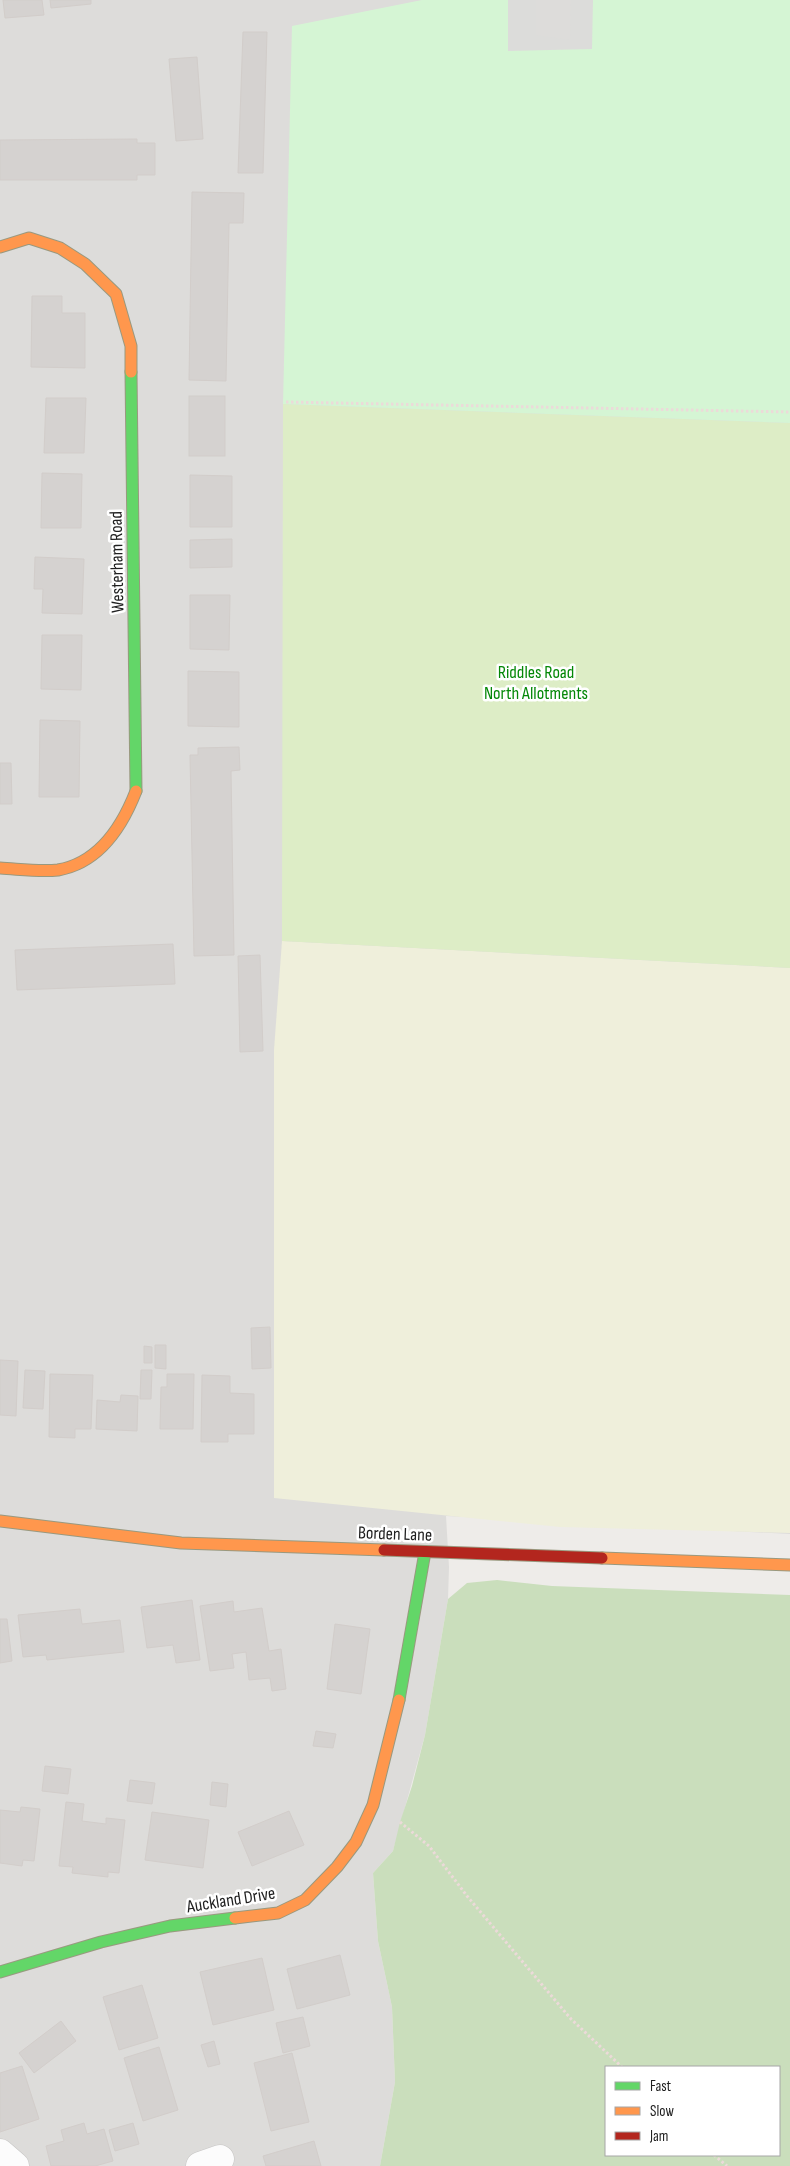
<svg xmlns="http://www.w3.org/2000/svg" width="790" height="2166" viewBox="0 0 790 2166" font-family="'Sofia Sans Condensed',sans-serif">
<style>
.residential{fill:#dddcda}
.religious{fill:#dcdcda}
.farmland{fill:#efefdb}
.grass{fill:#ddedc6}
.forest{fill:#cadebc;fill-rule:evenodd}
.park{fill:#d5f5d4}
.building{fill:#d5d2d0;stroke:#d2cdca}
.lines{fill:none;stroke-linecap:round;stroke-linejoin:round}
.street-casing{stroke:#c7c6c5;stroke-width:29}
.fast-casing{stroke:#99997f;stroke-width:13}
.slow-casing{stroke:#99997f;stroke-width:13}
.jam-casing{stroke:#99997f;stroke-width:13}
.path{stroke:#ecdad9;stroke-width:3;stroke-dasharray:2.5 2.5;stroke-linecap:butt}
.street{stroke:#fcfcfc;stroke-width:28}
.fast{stroke:#63d668;stroke-width:11}
.slow{stroke:#ff974d;stroke-width:11}
.jam{stroke:#b3261e;stroke-width:11}
.labels{text-anchor:middle;dominant-baseline:central;stroke-width:5;stroke-linejoin:round;paint-order:stroke}
.street-label{font-size:18px;fill:#202020;stroke:#fff}
.park-label{font-size:18px;fill:#048807;stroke:#fff}
</style>
<rect width="100%" height="100%" fill="#eeece9"/>
<!-- residential -->
<path class="residential" d="M0 0H790V1534L446 1516 449 1567 448 1599 425 1735 393 1851 373 1873 378 1941 392 2007 395 2082 380 2166H0Z"/>
<!-- religious -->
<path class="religious" d="M508 0H536V35L570 40 571 0H593L592 49 508 51Z"/>
<!-- farmland -->
<path class="farmland" d="M282 941 790 968V1533L560 1527 274 1498V1050Z"/>
<!-- grass -->
<path class="grass" d="M283 404 790 423V968L282 941Z"/>
<!-- forest -->
<path class="forest" d="M497 1580 552 1586 790 1595V2166H380L395 2082 392 2007 378 1941 373 1873 393 1851 400 1822 412 1786 425 1735 448 1599 467 1583ZM606 2067H779V2155H606Z"/>
<!-- park -->
<path class="park" d="M422 0H508V51L592 49 593 0H790V423L283 404 292 26Z"/>
<!-- building -->
<g class="building">
<path d="M3 0H42L44 15 5 18Z"/>
<path d="M50 0H91V4L51 8Z"/>
<path d="M243 32H267L263 173H238Z"/>
<path d="M197 57 203 139 176 141 169 59Z"/>
<path d="M137 139V143H155V175H137V180H0V140Z"/>
<path d="M192 192 244 193 243 223H229L226 381 189 380Z"/>
<path d="M32 296H62V313H85V368L31 367Z"/>
<rect x="189" y="396" width="36" height="60"/>
<path d="M46 398H86L84 453H44Z"/>
<path d="M42 473 82 474 81 528H41Z"/>
<path d="M190 475 232 476V527H190Z"/>
<path d="M232 539V567L190 568V540Z"/>
<path d="M35 557 84 559 82 614 42 613 43 589H34Z"/>
<path d="M190 595H230L229 650 190 649Z"/>
<path d="M42 635H82L81 690 41 689Z"/>
<path d="M188 671 239 672V727L188 726Z"/>
<path d="M40 720 80 721 79 797H39Z"/>
<path d="M239 747 240 770 231 771 234 955 194 956 190 755H198V748Z"/>
<path d="M0 763H11L12 804H0Z"/>
<path d="M173 944 175 984 17 990 15 950Z"/>
<path d="M260 955 263 1051 240 1052 238 956Z"/>
<path d="M270 1327 271 1368 252 1369 251 1328Z"/>
<path d="M155 1345H166V1369L155 1368Z"/>
<path d="M144 1346 152 1347V1363H144Z"/>
<path d="M0 1360 18 1361 16 1416 0 1415Z"/>
<path d="M25 1370 45 1371 43 1409 23 1408Z"/>
<path d="M141 1370H152L151 1399H140Z"/>
<path d="M50 1374 93 1375 91 1429H75V1438L49 1437Z"/>
<path d="M167 1374H194L193 1429H160L161 1387H167Z"/>
<path d="M202 1375 230 1376V1393L254 1394V1434H228V1442H201Z"/>
<path d="M121 1395 138 1396 137 1431 96 1429 97 1400 120 1402Z"/>
<path d="M192 1600 200 1660 176 1663 173 1645 147 1648 141 1607Z"/>
<path d="M233 1601 234 1612 262 1608 269 1651 281 1649 286 1689 272 1691 270 1678 249 1680 246 1652 232 1654 234 1668 210 1671 200 1606Z"/>
<path d="M80 1609 82 1624 120 1620 124 1652 47 1660 46 1655 23 1657 18 1615Z"/>
<path d="M0 1619H7L12 1661 0 1663Z"/>
<path d="M335 1624 370 1629 361 1694 327 1689Z"/>
<path d="M316 1731 336 1734 333 1748 313 1746Z"/>
<path d="M45 1766 71 1769 68 1794 42 1791Z"/>
<path d="M130 1780 155 1783 152 1804 127 1801Z"/>
<path d="M212 1782 228 1784 226 1807 210 1805Z"/>
<path d="M66 1802 84 1804 82 1821 106 1824V1818L125 1820 119 1873 108 1872V1877L72 1873 73 1867 59 1866Z"/>
<path d="M21 1807 40 1809 34 1861 23 1860 22 1866 0 1863V1810L20 1812Z"/>
<path d="M289 1811 304 1845 252 1866 238 1832Z"/>
<path d="M152 1812 209 1820 203 1868 145 1860Z"/>
<path d="M340 1955 350 1995 297 2009 287 1969Z"/>
<path d="M262 1958 274 2010 213 2025 200 1972Z"/>
<path d="M142 1985 158 2038 119 2050 103 1997Z"/>
<path d="M303 2017 310 2046 283 2053 276 2023Z"/>
<path d="M61 2021 76 2041 34 2073 19 2053Z"/>
<path d="M214 2041 220 2064 208 2067 201 2045Z"/>
<path d="M159 2047 178 2110 143 2121 124 2058Z"/>
<path d="M292 2053 309 2122 271 2131 254 2063Z"/>
<path d="M22 2066 39 2119 0 2132V2073Z"/>
<path d="M84 2123 87 2134 104 2129 113 2161 95 2166H51L46 2146 64 2141 61 2130Z"/>
<path d="M133 2123 139 2144 115 2151 109 2130Z"/>
<path d="M314 2141 321 2166H266L263 2156Z"/>
</g>
<g class="lines">
<defs>
<g id="street">
<path d="M0 2153 15 2166"/>
<path d="M200 2166 220 2159"/>
</g>
<g id="fast">
<path d="M131 372 136 791"/>
<path d="M399 1700 425 1552"/>
<path d="M0 1972 101 1942 170 1926 235 1918"/>
</g>
<g id="slow">
<path d="M0 247 29 238 60 248 85 264 116 294 131 346V372"/>
<path d="M0 868C19 869 39 872 58 870 98 863 122 827 136 791"/>
<path d="M0 1521 181 1543 384 1550"/>
<path d="M602 1558 790 1565"/>
<path d="M235 1918 278 1913 305 1900 337 1867 356 1842 373 1805 399 1700"/>
</g>
<path id="jam" d="M384 1550 602 1558"/>
</defs>
<!-- street casing -->
<use href="#street" class="street-casing"/>
<!-- fast casing -->
<use href="#fast" class="fast-casing"/>
<!-- slow casing -->
<use href="#slow" class="slow-casing"/>
<!-- jam casing -->
<use href="#jam" class="jam-casing"/>
<!-- path -->
<g class="path">
<path d="M286 402 790 412"/>
<path d="M400 1822 429 1846 467 1896 571 2019 622 2067"/>
<path d="M714 2155 727 2166"/>
</g>
<!-- street -->
<use href="#street" class="street"/>
<!-- fast -->
<use href="#fast" class="fast"/>
<!-- slow -->
<use href="#slow" class="slow"/>
<!-- jam -->
<use href="#jam" class="jam"/>
</g>
<g class="labels">
<!-- street labels -->
<g class="street-label">
<text transform="translate(117 562) rotate(-91)">Westerham Road</text>
<text transform="translate(395 1534) rotate(2)">Borden Lane</text>
<text transform="translate(231 1900) rotate(-9)">Auckland Drive</text>
</g>
<!-- park labels -->
<g class="park-label">
<text x="536" y="672">Riddles Road<tspan x="536" dy="21">North Allotments</tspan></text>
</g>
</g>
<!-- legend -->
<rect x="605" y="2066" width="175" height="90" fill="#ffffff" stroke="#a6a6a6"/>
<rect x="615" y="2082" width="25" height="8" fill="#63d668" stroke="#a6a6a6"/>
<text x="650" y="2091" font-size="15" fill="#202020">Fast</text>
<rect x="615" y="2107" width="25" height="8" fill="#ff974d" stroke="#a6a6a6"/>
<text x="650" y="2116" font-size="15" fill="#202020">Slow</text>
<rect x="615" y="2132" width="25" height="8" fill="#b3261e" stroke="#a6a6a6"/>
<text x="650" y="2141" font-size="15" fill="#202020">Jam</text>
</svg>
